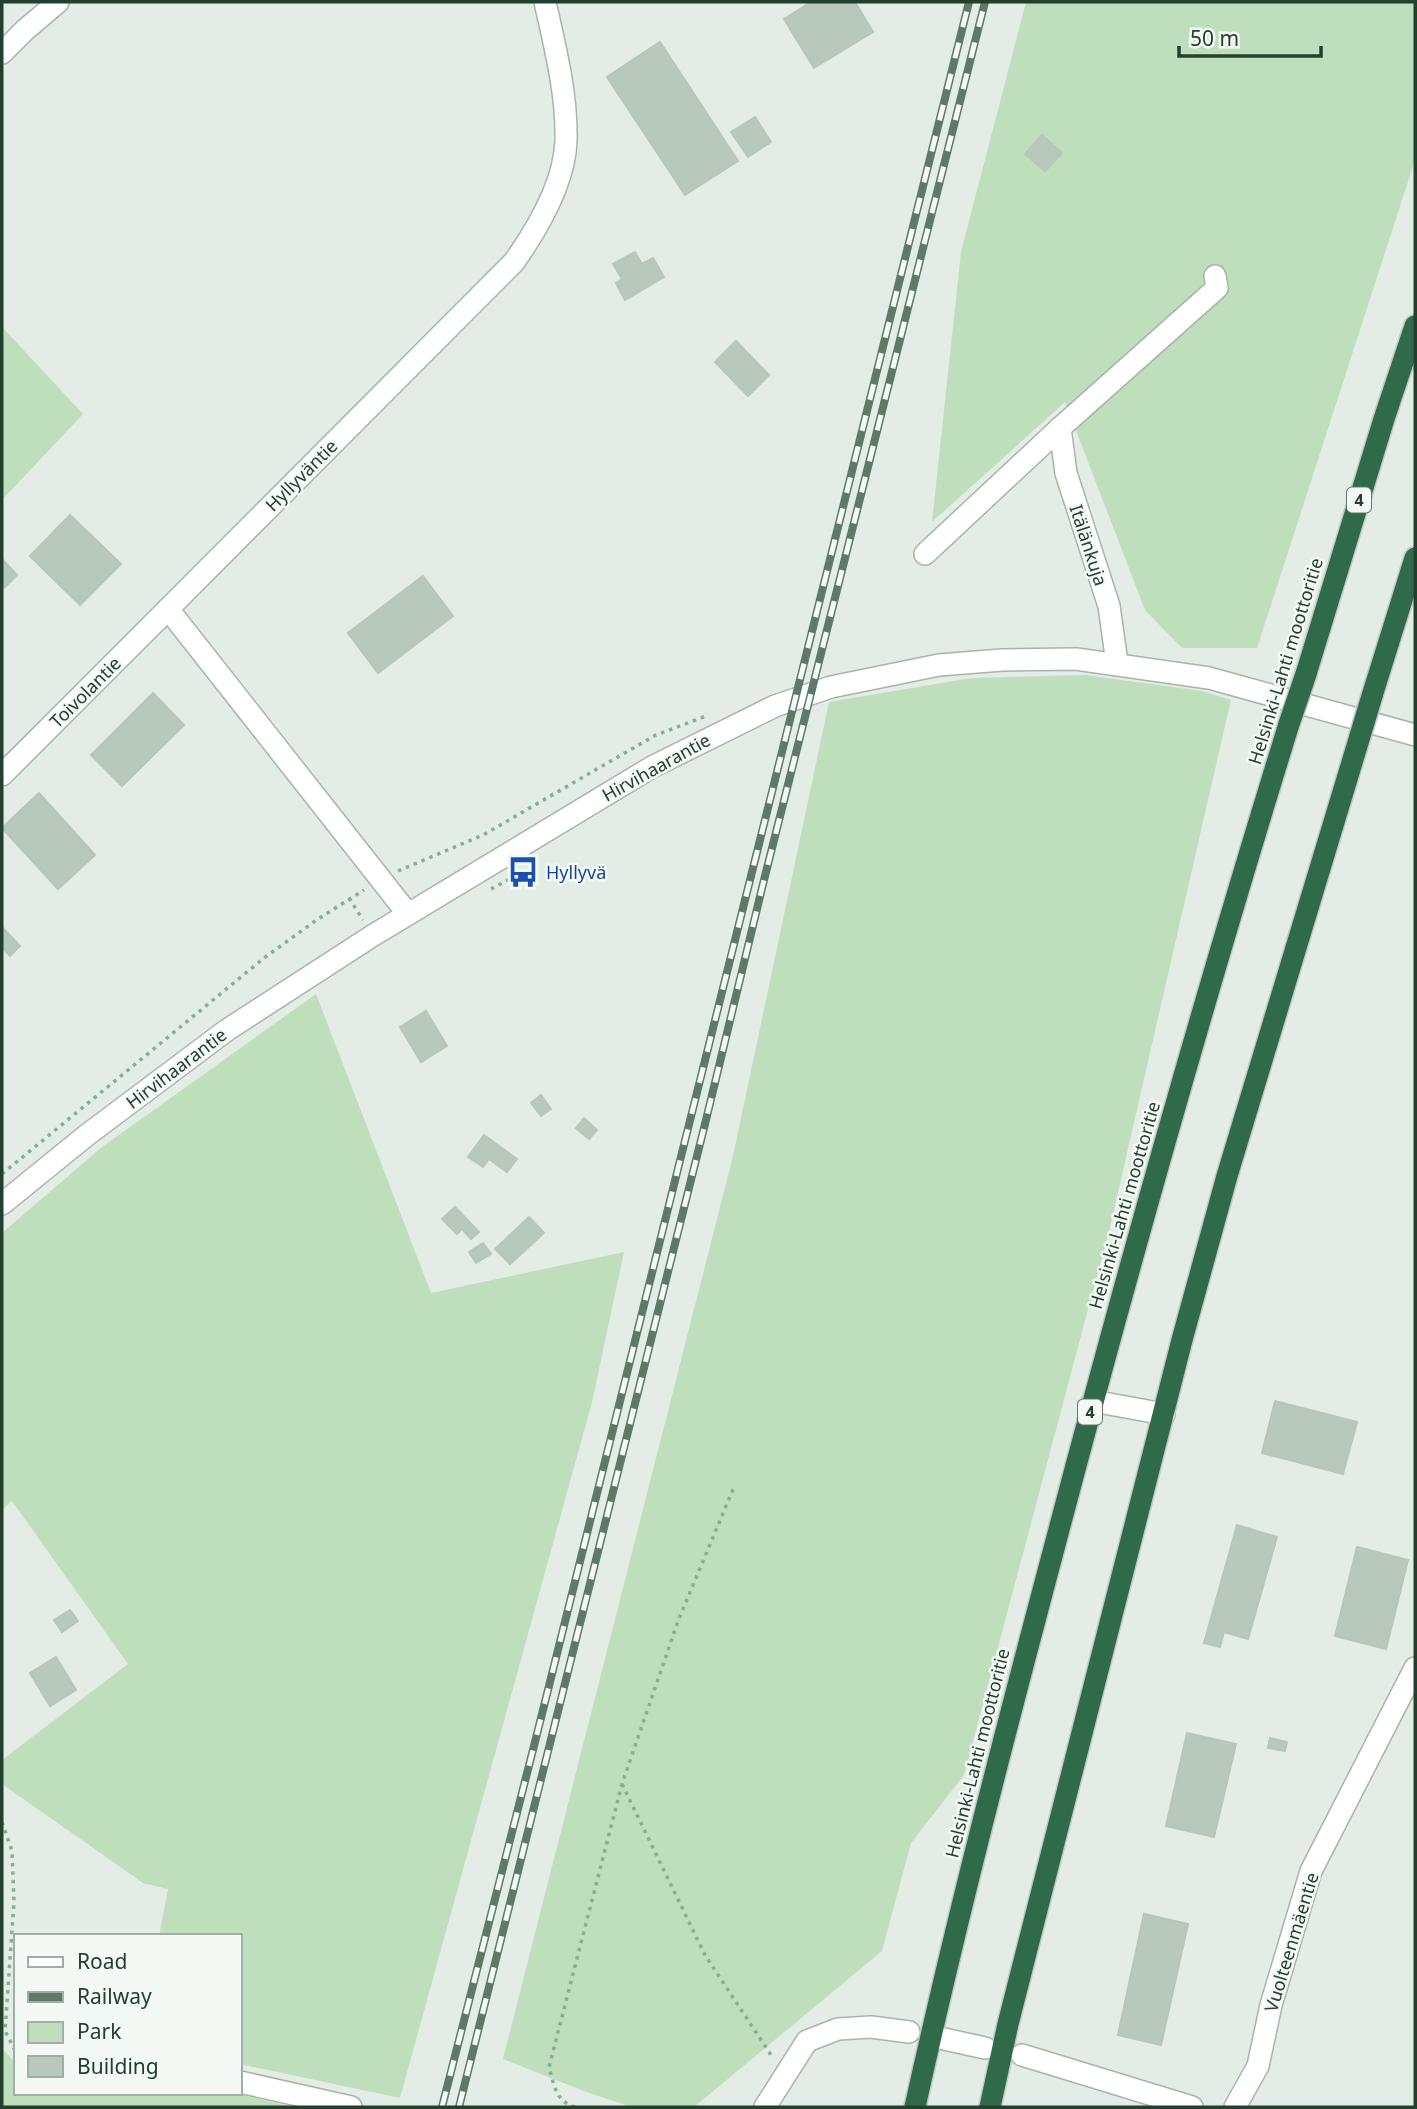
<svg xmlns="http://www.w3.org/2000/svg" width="1417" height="2109" viewBox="0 0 1417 2109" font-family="'Noto Sans',sans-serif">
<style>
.green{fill:#bfdebc}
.building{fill:#b9c8bd;stroke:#b6c7ba;stroke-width:2}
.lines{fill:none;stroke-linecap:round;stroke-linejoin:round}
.minor-casing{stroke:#a6b5aa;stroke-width:24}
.highway-casing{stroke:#c1c9c4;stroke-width:24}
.path{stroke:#84b093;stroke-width:3.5;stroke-dasharray:3.5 5;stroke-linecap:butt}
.minor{stroke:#fff;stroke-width:21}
.highway{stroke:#2f6b4a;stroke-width:21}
.rail-casing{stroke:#5d7a69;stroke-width:8}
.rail{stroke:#f4f9f5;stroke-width:5;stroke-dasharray:16;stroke-linecap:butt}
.highway-bridge-casing{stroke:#c1c9c4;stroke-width:24;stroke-linecap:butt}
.highway-bridge{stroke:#2f6b4a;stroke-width:21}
.labels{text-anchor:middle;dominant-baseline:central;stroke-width:5;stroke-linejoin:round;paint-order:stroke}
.shield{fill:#f4f9f5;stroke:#62776a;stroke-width:2}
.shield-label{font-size:16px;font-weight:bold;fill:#233f2e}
.street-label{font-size:18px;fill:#233f2e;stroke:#f4f9f5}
.transit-label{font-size:18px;fill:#164399;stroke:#f4f9f5;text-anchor:start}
</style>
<rect width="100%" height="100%" fill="#e3ede5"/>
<!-- green -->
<g class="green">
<path d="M1026 2H1415V160L1257 648H1182L1145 610 1065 402 932 522 961 252Z"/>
<path d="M2 327 83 414 2 500Z"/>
<path d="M1085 675 1202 691 1231 700 1110 1227 964 1775 911 1843 882 1951 694 2107H632L589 2093 503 2059 733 1156 829 702 971 678Z"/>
<path d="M316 994 431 1293 624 1252 592 1402 400 2098 240 2064V1936H159L168 1889 143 1883 2 1784V1760L128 1664 12 1501 2 1510V1233L102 1147Z"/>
<path d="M2 2048 16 2064V2093H235L292 2107H2Z"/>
</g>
<!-- building -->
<g class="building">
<path d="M811 2H855L873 32 814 68 784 19Z"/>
<path d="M660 42 738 161 685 195 607 77Z"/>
<path d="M755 117 771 142 748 157 731 132Z"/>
<path d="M1042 135 1062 153 1045 171 1025 154Z"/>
<path d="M635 252 642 264 653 258 664 277 625 300 616 283 622 279 613 264Z"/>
<path d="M736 341 769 375 748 396 715 362Z"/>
<path d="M70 515 121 564 80 605 30 556Z"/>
<path d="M2 559 17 575 2 590Z"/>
<path d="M423 576 453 616 378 673 348 633Z"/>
<path d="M153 693 184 725 122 786 91 755Z"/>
<path d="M39 793 95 855 58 889 2 828Z"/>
<path d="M2 927 20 946 10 956 2 947Z"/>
<path d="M426 1011 447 1046 421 1062 400 1027Z"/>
<path d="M541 1095 551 1109 541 1116 531 1103Z"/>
<path d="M584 1118 597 1130 589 1139 576 1128Z"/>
<path d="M484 1135 517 1159 507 1172 489 1159 483 1167 468 1157Z"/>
<path d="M455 1207 479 1232 471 1239 462 1229 457 1234 442 1219Z"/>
<path d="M529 1217 544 1233 510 1264 495 1249Z"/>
<path d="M483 1243 491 1254 476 1263 469 1252Z"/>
<path d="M1275 1401 1357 1422 1343 1474 1262 1453Z"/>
<path d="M1237 1525 1277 1537 1248 1639 1224 1632 1220 1647 1204 1643Z"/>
<path d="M1357 1547 1408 1560 1386 1649 1335 1636Z"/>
<path d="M70 1610 78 1621 62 1632 54 1620Z"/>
<path d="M56 1657 76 1690 50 1706 30 1673Z"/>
<path d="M1187 1733 1236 1744 1214 1837 1166 1826Z"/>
<path d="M1270 1738 1287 1742 1285 1751 1268 1748Z"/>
<path d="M1144 1914 1188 1924 1161 2045 1118 2035Z"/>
</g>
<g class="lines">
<defs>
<g id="minor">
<path d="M2 53 25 30 58 2"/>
<path d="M925 554 1060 428"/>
<path d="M1117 663 1109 606 1066 473 1060 428 1217 288 1215 276"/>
<path d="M2 775 168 609"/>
<path d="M408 914 168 609 514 262C538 228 565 183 566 140 567 93 555 47 545 2"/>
<path d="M2 1204 87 1135 227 1030 372 936 652 767 775 706 831 687 939 665 1002 660 1076 659 1209 678 1415 735"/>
<path d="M1093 1401 1164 1414"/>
<path d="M944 2039 985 2048"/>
<path d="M1022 2055 1192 2107"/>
<path d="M240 2082 351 2107"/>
<path d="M765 2107 807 2041 838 2029 871 2027 909 2032"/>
<path d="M1235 2107 1258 2066 1271 2005 1311 1871 1415 1668"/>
</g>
<g id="highway">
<path d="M1306 674 1384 419 1415 326"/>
<path d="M1372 696 1415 558"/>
<path d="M915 2107C957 1917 1006 1729 1056 1541 1128 1268 1205 995 1289 724"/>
<path d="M990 2107 1008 2024 1182 1340 1227 1176 1360 736"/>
</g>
</defs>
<!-- minor casing -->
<use href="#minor" class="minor-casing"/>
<!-- highway casing -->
<use href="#highway" class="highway-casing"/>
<!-- path -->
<g class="path">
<path d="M398 871 483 835 656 735 706 716"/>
<path d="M491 889 523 872"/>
<path d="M349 898 363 920"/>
<path d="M2 1174 264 958 318 919 364 890"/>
<path d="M622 1784 705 1955 773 2058"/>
<path d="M2 1822 12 1851 14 1902 5 2031 16 2052"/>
<path d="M575 2107C556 2102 554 2085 549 2067L622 1784 678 1621 734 1487"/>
</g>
<!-- minor -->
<use href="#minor" class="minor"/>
<!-- highway -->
<use href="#highway" class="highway"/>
<defs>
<g id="rail">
<path d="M442 2107 535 1742 969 2"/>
<path d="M459 2107 705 1124 764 880 985 2"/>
</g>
</defs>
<!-- rail casing -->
<use href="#rail" class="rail-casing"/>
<!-- rail -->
<use href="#rail" class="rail"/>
<defs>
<g id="highway-bridge">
<path d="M1289 724 1306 674"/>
<path d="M1360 736 1372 696"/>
</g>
</defs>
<!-- highway-bridge casing -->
<use href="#highway-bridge" class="highway-bridge-casing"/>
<!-- highway-bridge -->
<use href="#highway-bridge" class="highway-bridge"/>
</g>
<!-- icons -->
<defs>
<symbol id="bus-bare" viewBox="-9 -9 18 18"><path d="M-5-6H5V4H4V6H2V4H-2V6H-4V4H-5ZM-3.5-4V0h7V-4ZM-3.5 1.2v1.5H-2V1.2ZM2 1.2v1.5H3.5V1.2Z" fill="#1a4fb4" stroke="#f4f9f5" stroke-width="2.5" paint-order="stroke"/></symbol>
</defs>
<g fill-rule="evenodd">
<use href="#bus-bare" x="501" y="850" width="44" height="44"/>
</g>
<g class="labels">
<!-- shield labels -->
<g class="shield">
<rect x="1347" y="487.5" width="24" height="25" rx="5"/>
<rect x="1078" y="1399.5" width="24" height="25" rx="5"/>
</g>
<g class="shield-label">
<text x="1359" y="500">4</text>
<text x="1090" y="1412">4</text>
</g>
<!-- street labels -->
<g class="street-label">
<text transform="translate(301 475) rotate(-45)">Hyllyväntie</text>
<text transform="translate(1089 545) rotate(72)">Itälänkuja</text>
<text transform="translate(1285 661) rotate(-73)">Helsinki-Lahti moottoritie</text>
<text transform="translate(85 692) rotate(-45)">Toivolantie</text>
<text transform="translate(656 767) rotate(-29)">Hirvihaarantie</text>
<text transform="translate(176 1068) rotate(-37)">Hirvihaarantie</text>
<text transform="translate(1124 1205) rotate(-74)">Helsinki-Lahti moottoritie</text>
<text transform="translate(977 1753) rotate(-76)">Helsinki-Lahti moottoritie</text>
<text transform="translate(1291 1942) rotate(-73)">Vuolteenmäentie</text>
</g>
<!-- transit labels -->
<g class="transit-label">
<text x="546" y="872">Hyllyvä</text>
</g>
</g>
<!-- border -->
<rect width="1417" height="2109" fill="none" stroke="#233f2e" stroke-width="7"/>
<!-- legend -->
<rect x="14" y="1934" width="228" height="161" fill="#f4f9f5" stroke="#a0afa5" stroke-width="2"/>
<rect x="28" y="1957" width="35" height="10" fill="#ffffff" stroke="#a0afa5" stroke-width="2"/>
<text x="77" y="1969" font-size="21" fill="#233f2e">Road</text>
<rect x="28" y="1992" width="35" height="10" fill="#5d7a69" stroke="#a0afa5" stroke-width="2"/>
<text x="77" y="2004" font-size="21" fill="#233f2e">Railway</text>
<rect x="28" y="2022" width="35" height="21" fill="#bfdebc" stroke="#a0afa5" stroke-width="2"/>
<text x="77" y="2039" font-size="21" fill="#233f2e">Park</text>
<rect x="28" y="2056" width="35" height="21" fill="#b9c8bd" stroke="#a0afa5" stroke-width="2"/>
<text x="77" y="2074" font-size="21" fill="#233f2e">Building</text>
<!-- scale -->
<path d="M1179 46v10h142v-10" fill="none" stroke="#233f2e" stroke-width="3.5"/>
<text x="1190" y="46" font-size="21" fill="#233f2e" stroke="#f4f9f5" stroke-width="5" paint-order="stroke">50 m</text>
</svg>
